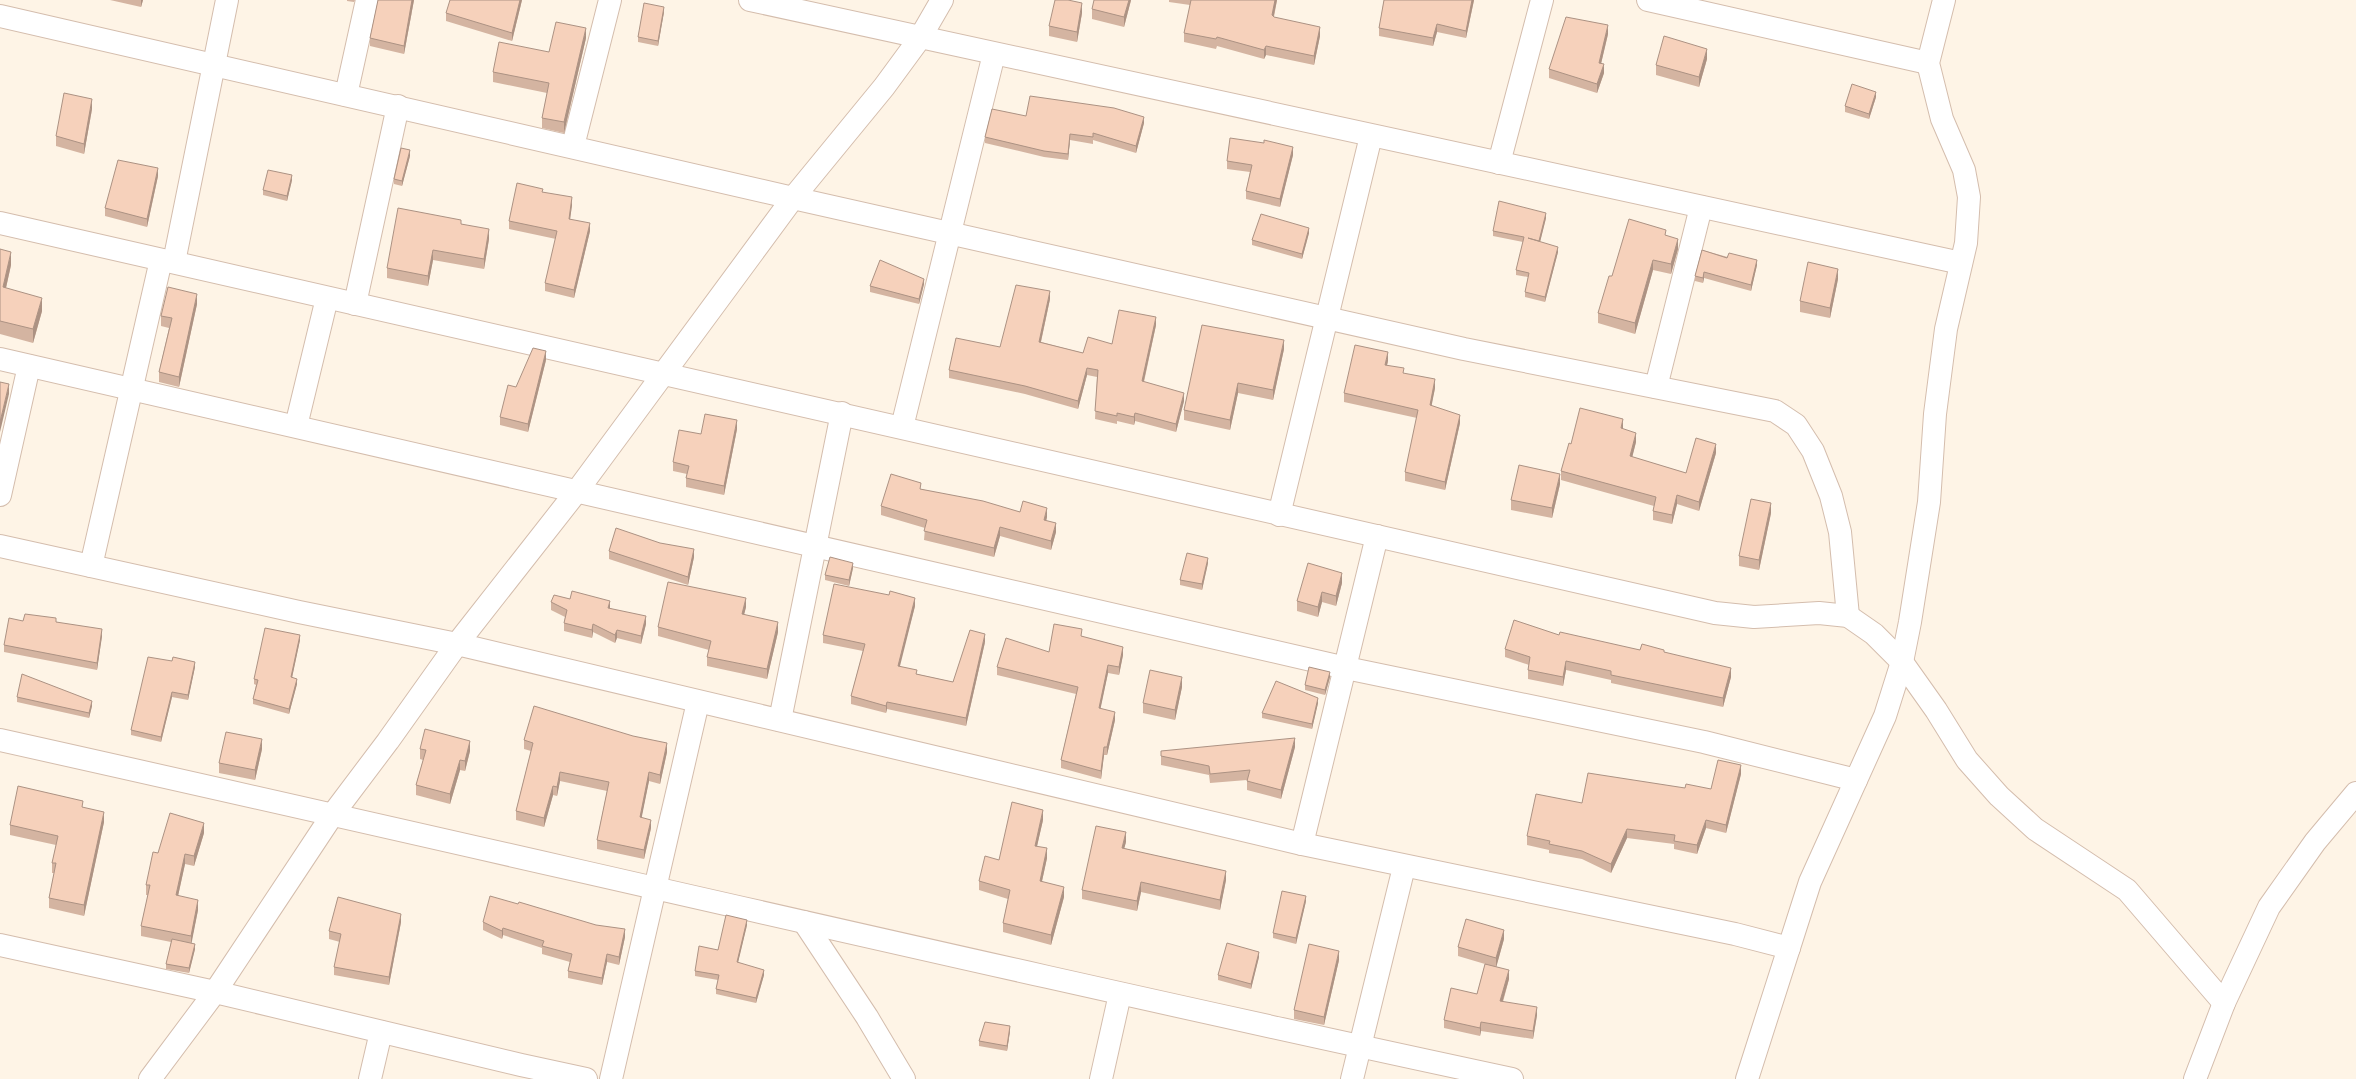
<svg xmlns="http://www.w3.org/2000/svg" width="2356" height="1079" viewBox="0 0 2356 1079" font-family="'IBM Plex Sans',sans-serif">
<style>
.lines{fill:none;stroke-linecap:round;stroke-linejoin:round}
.minor-casing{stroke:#d4bdad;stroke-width:24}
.minor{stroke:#fff;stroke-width:22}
.wall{fill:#d4b4a1}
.shaded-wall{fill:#ac9283}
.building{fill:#f6d1bb;stroke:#ac9283}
</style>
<rect width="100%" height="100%" fill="#fef4e6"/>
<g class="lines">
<defs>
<g id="minor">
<path d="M750 0 1961 263"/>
<path d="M1648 0 1928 63"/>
<path d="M0 16 793 198 1464 349 1775 411 1796 425 1813 451 1831 496 1840 532 1848 616"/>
<path d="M346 95 367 0"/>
<path d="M573 146 610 0"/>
<path d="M1499 163 1542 0"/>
<path d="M0 223 1715 613 1754 617 1819 613 1848 616 1874 634 1902 662 1936 710 1967 760 1999 796 2035 829 2127 890 2224 1003"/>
<path d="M174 262 227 0"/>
<path d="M355 304 398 106"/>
<path d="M0 359 1346 668 1704 742 1856 780"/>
<path d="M1656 387 1701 207"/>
<path d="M296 426 327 298"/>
<path d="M902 427 994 54"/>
<path d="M0 495 29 366"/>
<path d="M1279 515 1371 136"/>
<path d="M0 546 299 612 457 644 1302 844 1735 934 1789 948"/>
<path d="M91 566 161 260"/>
<path d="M780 720 842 413"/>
<path d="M0 740C504 852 1007 971 1512 1079"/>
<path d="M1302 844 1377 536"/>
<path d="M804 922 867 1017 904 1079"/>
<path d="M0 945 215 992 521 1065 586 1079"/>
<path d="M150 1079 215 992 333 814 388 741 457 644 577 491 793 198 884 87 920 38 942 0"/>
<path d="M370 1079 381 1032"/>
<path d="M611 1079 698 702"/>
<path d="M1101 1079 1120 994"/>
<path d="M1352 1079 1404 867"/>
<path d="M1747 1079 1810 882 1885 716 1902 662 1910 622 1929 502 1935 414 1946 329 1966 243 1969 197 1964 170 1942 119 1928 63 1944 0"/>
<path d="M2195 1079 2224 1003 2269 907 2315 842 2356 793"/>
</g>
</defs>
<!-- minor casing -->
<use href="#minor" class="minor-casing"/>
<!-- minor -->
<use href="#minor" class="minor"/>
</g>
<!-- wall -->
<g class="wall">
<path d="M110 0H143L141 7Z"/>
<path d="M347 0H355L354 2 347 1Z"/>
<path d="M378 0H414L404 54 370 46V38Z"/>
<path d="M522 0 512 41 446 21V13Z"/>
<path d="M1131 0 1124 27 1092 19V9Z"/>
<path d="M1169 0H1277L1274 17 1320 36 1314 65 1266 55 1264 59 1217 46 1216 49 1184 42V33L1190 5 1169 2Z"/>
<path d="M1384 0H1474L1466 38 1437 32 1433 46 1379 36V28Z"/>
<path d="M664 12 658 46 638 42V37Z"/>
<path d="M1082 13 1077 42 1049 36V26Z"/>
<path d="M1608 34 1601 64 1604 73 1597 93 1549 78V69Z"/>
<path d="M586 38 564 133 542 128V118L547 93 493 82V72L549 52Z"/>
<path d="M1707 59 1699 87 1656 75V65Z"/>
<path d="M1876 97 1869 119 1845 112V106Z"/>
<path d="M92 109 84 154 56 146V136Z"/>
<path d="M1026 116 1144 123 1136 153 1093 140V144L1070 140 1068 160 1044 157 985 143V137Z"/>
<path d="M1293 155 1280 207 1246 199V191L1250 172 1227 169V161Z"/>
<path d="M410 156 402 186 394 184V179Z"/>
<path d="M158 176 147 227 105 216V208Z"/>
<path d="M292 180 287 201 263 195V190Z"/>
<path d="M543 192 572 205 570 219 590 231 574 298 545 291V283L556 239 509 229V221Z"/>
<path d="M1546 218 1540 242 1558 252 1545 302 1525 297V292L1528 277 1516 275V270L1523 242 1493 236V231Z"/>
<path d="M461 224 489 239 484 269 433 260 428 286 387 278V268Z"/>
<path d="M1309 233 1302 259 1252 245V240Z"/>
<path d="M1666 235 1678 249 1671 274 1653 270 1635 334 1598 323V313L1612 276Z"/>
<path d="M0 249 11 265 6 288 42 311 33 343 0 334Z"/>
<path d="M1702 250 1757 265 1751 291 1704 278 1703 283 1695 281V276Z"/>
<path d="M1838 279 1830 318 1800 312V301Z"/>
<path d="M924 284 919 304 870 292V286Z"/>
<path d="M1050 299 1041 342 1083 353 1112 344 1156 325 1144 382 1184 401 1176 432 1135 421 1134 425 1117 421V424L1095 419 1097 377 1087 375 1078 409 1025 394 949 378V370L1000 347Z"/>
<path d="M197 304 179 387 159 382V372L169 328 161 326V316Z"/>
<path d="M1284 349 1273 400 1238 393 1230 430 1184 420V410Z"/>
<path d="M546 360 528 432 500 425V417L516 387Z"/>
<path d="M1388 361 1387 365 1404 374 1435 388 1431 406 1460 423 1445 490 1405 481V472L1417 418 1344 402V393Z"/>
<path d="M737 429 724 495 686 487V478L687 474 673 471V462L701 434Z"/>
<path d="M1623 429 1636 442 1632 457 1686 473 1716 453 1699 511 1677 504 1672 524 1653 520V511L1654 506 1561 480V471L1571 444Z"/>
<path d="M1560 484 1552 518 1511 510V500Z"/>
<path d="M921 489 1020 512 1047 517 1046 521 1056 532 1051 550 1000 536 994 557 924 540 925 528 881 515V506Z"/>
<path d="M1771 513 1759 570 1739 566V556Z"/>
<path d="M609 551 694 557 688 585 609 559Z"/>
<path d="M1208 563 1202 590 1180 585V580Z"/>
<path d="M853 568 849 586 825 580V575Z"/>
<path d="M1342 583 1336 606 1322 602 1318 617 1297 611V601Z"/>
<path d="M551 602 610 608 646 624 641 644 617 638 615 643 593 632 592 638 564 631V623L565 617 551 610Z"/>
<path d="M915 606 899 666 917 674 953 682 985 642 966 726 887 709 886 713 851 704V696L863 651 823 643V635Z"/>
<path d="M746 607 744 614 778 632 767 679 707 666V657L709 650 658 636V627Z"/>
<path d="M23 621 56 622 102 636 97 670 4 652V645Z"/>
<path d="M1559 635 1640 650 1664 652 1731 677 1723 707 1611 683V680L1566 670 1563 686 1528 679V670L1529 665 1505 657V649Z"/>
<path d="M1082 636 1123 655 1119 675 1108 673 1100 709 1115 720 1107 755H1104L1101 779 1061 768V760L1076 694 997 675V667L1049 652Z"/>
<path d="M300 640 292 678 297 684 289 714 253 704V699L256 685 254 684V679Z"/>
<path d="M195 667 188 700 172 697 161 742 131 735V730Z"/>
<path d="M1330 677 1325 695 1305 690V685Z"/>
<path d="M1182 687 1175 720 1143 713V703Z"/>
<path d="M17 697 92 706 89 718 17 702Z"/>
<path d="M1318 703 1312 729 1262 718V713Z"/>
<path d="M524 740 667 752 660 784 649 781 641 818 651 828 644 859 597 849V840L607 791 560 781 557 796 553 795 544 827 516 820V811L531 751 524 749Z"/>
<path d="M1295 747 1281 799 1247 790V780L1210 783 1209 775 1161 765V751Z"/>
<path d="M262 749 255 780 219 773V763Z"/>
<path d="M420 749 470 751 465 771 460 770 450 804 416 795V785L423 760 420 759Z"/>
<path d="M1741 774 1726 833 1706 828 1697 854 1674 849V844L1627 838 1611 873 1582 859 1549 853V850L1527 845V836L1582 803 1685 788 1711 789Z"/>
<path d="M83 808 104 822 84 916 49 908V898L54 873H52V863L56 845 10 835V825Z"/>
<path d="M1043 820 1037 846 1047 858 1042 881 1064 897 1051 945 1003 932V923L1008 899 979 890V881L999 860Z"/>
<path d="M204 833 194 866 185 864 178 896 198 910 191 943 195 949 189 973 166 969V964L171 942 141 936V926L148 895H146V885L158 853Z"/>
<path d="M1126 842 1124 848 1226 880 1220 910 1141 892 1137 911 1082 899V890Z"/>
<path d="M1306 901 1296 944 1273 938V933Z"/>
<path d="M401 922 389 985 334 975V967L340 942 329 939V931Z"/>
<path d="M483 922 625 937 619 965 607 962 602 985 568 978V971L570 962 542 954V948L503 935 502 939 483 930Z"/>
<path d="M747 925 738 962 764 975 756 1003 716 994V989L718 980 695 976V971L718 950Z"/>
<path d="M1504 939 1496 967 1509 979 1503 1002 1537 1015 1533 1039 1481 1031 1480 1036 1444 1028V1020L1477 994 1485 964 1458 956V947Z"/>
<path d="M1259 957 1251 989 1218 980V975Z"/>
<path d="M1339 960 1324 1025 1294 1019V1010Z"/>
<path d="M1010 1031 1007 1051 979 1046V1041Z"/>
</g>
<!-- shaded-wall -->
<g class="shaded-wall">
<path d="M141 0H143L141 7Z"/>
<path d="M412 0H414L404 54V46Z"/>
<path d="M520 0H522L512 41V33Z"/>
<path d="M1129 0H1131L1124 27V17Z"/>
<path d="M1275 0H1277L1272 24V15Z"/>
<path d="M1472 0H1474L1466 38V31Z"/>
<path d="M1082 3V13L1077 42V32Z"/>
<path d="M664 7V12L658 46V41Z"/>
<path d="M1437 24V32L1433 46V38Z"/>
<path d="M1608 25V34L1599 72V63Z"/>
<path d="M1320 27V36L1314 65V56Z"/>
<path d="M586 28V38L564 133V122Z"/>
<path d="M1266 46V55L1264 59V50Z"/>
<path d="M1707 49V59L1699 87V77Z"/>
<path d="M1604 64V73L1597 93V84Z"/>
<path d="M1876 92V97L1869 119V114Z"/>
<path d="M92 99V109L84 154V144Z"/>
<path d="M1144 117V123L1136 153V146Z"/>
<path d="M1070 134V140L1068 160V154Z"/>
<path d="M1293 147V155L1280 207V199Z"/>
<path d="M410 150V156L402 186V181Z"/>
<path d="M158 168V176L147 227V219Z"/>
<path d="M292 175V180L287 201V196Z"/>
<path d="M572 197V205L569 227V219Z"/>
<path d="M1546 213V218L1539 246V241Z"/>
<path d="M590 223V231L574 298V290Z"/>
<path d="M1309 228V233L1302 259V254Z"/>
<path d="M489 229V239L484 269V259Z"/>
<path d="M1678 239V249L1671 274V264Z"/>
<path d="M1558 247V252L1545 302V297Z"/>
<path d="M433 250V260L428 286V276Z"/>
<path d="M11 252V265L3 301V287Z"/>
<path d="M1653 260V270L1635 334V323Z"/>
<path d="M1757 260V265L1751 291V285Z"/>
<path d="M1838 269V279L1830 318V308Z"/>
<path d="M1704 272V278L1703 283V278Z"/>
<path d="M924 279V284L919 304V299Z"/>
<path d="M1050 291V299L1039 350V342Z"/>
<path d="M197 294V304L179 387V377Z"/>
<path d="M42 298V311L33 343V329Z"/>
<path d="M1156 317V325L1142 389V381Z"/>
<path d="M1284 340V349L1273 400V390Z"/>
<path d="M546 351V360L528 432V424Z"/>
<path d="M1388 352V361L1385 373V365Z"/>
<path d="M1087 368V375L1078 409V401Z"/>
<path d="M1435 379V388L1430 414V405Z"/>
<path d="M1238 383V393L1230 430V420Z"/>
<path d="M9 384V394L0 432V422Z"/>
<path d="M1184 393V401L1176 432V424Z"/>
<path d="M1135 413V421L1134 425V417Z"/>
<path d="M1460 415V423L1445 490V482Z"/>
<path d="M1623 419V428L1621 437V428Z"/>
<path d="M737 420V429L724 495V486Z"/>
<path d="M1636 433V442L1630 466V456Z"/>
<path d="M1716 444V453L1699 511V502Z"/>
<path d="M1560 474V484L1552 518V508Z"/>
<path d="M1677 495V504L1672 524V515Z"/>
<path d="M1771 503V513L1759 570V560Z"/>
<path d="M1047 508V517L1044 529V520Z"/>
<path d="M1056 523V532L1051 550V541Z"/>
<path d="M1000 527V536L994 557V548Z"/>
<path d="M694 549V557L688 585V577Z"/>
<path d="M1208 558V563L1202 590V584Z"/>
<path d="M853 563V568L849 586V580Z"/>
<path d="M1342 573V583L1336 606V596Z"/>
<path d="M1322 592V602L1318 617V607Z"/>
<path d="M746 598V607L742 623V614Z"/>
<path d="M915 598V606L898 674V666Z"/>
<path d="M610 601V609L608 608Z"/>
<path d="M646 616V624L641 644V636Z"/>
<path d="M778 622V632L767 679V669Z"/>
<path d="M593 624V632L592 638V630Z"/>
<path d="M102 629V636L97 670V663Z"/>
<path d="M617 630V638L615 643V635Z"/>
<path d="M985 634V642L966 726V718Z"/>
<path d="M300 635V640L291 682V677Z"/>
<path d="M1123 647V655L1119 675V667Z"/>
<path d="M1566 661V670L1563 686V677Z"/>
<path d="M195 662V667L188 700V695Z"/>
<path d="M1108 665V673L1099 716V708Z"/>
<path d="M1731 668V677L1723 707V698Z"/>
<path d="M1330 672V677L1325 695V690Z"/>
<path d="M1182 677V687L1175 720V710Z"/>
<path d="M297 679V684L289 714V709Z"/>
<path d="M172 692V697L161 742V737Z"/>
<path d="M1318 698V703L1312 729V724Z"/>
<path d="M92 701V706L89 718V713Z"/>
<path d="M887 702V709L886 713V706Z"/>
<path d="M1115 712V720L1107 755V747Z"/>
<path d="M1295 738V747L1281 799V790Z"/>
<path d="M262 739V749L255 780V770Z"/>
<path d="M470 741V751L465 771V761Z"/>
<path d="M667 743V752L660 784V775Z"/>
<path d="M1104 747V755L1101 779V771Z"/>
<path d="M460 760V770L450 804V794Z"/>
<path d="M1741 765V774L1726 833V825Z"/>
<path d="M560 772V781L557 796V787Z"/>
<path d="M649 772V781L640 826V817Z"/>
<path d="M553 786V795L544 827V818Z"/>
<path d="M1043 810V820L1035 855V846Z"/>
<path d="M104 812V822L84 916V905Z"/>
<path d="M651 820V828L644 859V850Z"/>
<path d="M1706 820V828L1697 854V845Z"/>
<path d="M204 823V833L194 866V856Z"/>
<path d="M1627 829V838L1611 873V864Z"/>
<path d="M1126 832V842L1122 857V848Z"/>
<path d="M1047 848V858L1040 890V881Z"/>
<path d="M185 854V864L176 905V895Z"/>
<path d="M1226 871V880L1220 910V900Z"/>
<path d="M1141 882V892L1137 911V901Z"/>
<path d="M1064 887V897L1051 945V935Z"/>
<path d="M1306 896V901L1296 944V938Z"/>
<path d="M198 900V910L191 946V936Z"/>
<path d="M401 914V922L389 985V977Z"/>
<path d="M747 920V925L737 967V962Z"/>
<path d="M503 928V935L502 939V931Z"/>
<path d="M625 929V937L619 965V957Z"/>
<path d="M1504 930V939L1496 968V958Z"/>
<path d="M195 944V949L189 973V968Z"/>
<path d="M1339 951V960L1324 1025V1017Z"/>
<path d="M1259 952V957L1251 989V984Z"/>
<path d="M607 954V962L602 985V978Z"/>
<path d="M764 970V975L756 1003V998Z"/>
<path d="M1509 970V979L1500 1010V1001Z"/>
<path d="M1537 1007V1015L1533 1039V1031Z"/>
<path d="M1481 1022V1031L1480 1036V1028Z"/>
<path d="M1010 1026V1031L1007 1051V1046Z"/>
</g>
<!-- building -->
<g class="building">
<path d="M378 0H412L404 46 370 38Z"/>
<path d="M450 0H520L512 33 446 13Z"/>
<path d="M1055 0H1068L1082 3 1077 32 1049 26Z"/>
<path d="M1094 0H1129L1124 17 1092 9Z"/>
<path d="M1191 0H1275L1272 15 1274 17 1320 27 1314 56 1266 46 1264 50 1217 37 1216 39 1184 33Z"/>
<path d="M1384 0H1472L1466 31 1437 24 1433 38 1379 28Z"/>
<path d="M644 3 664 7 658 41 638 37Z"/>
<path d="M1566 17 1608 25 1599 63 1604 64 1597 84 1549 69Z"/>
<path d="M556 22 586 28 564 122 542 118 549 83 493 72 499 42 549 52Z"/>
<path d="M1664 36 1707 49 1699 77 1656 65Z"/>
<path d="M1852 84 1876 92 1869 114 1845 106Z"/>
<path d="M64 93 92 99 84 144 56 136Z"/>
<path d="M1030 96 1114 108 1144 117 1136 146 1093 133V137L1070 134 1068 154 1044 151 985 137 992 109 1026 116Z"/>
<path d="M1230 138 1264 143V140L1293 147 1280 199 1246 191 1252 165 1227 161Z"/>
<path d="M401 148 410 150 402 181 394 179Z"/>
<path d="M118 160 158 168 147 219 105 208Z"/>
<path d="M268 170 292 175 287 196 263 190Z"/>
<path d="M517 183 543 189 542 192 572 197 569 219 590 223 574 290 545 283 557 231 509 221Z"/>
<path d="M1499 201 1546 213 1539 241 1528 238 1558 247 1545 297 1525 292 1529 273 1516 270 1524 237 1493 231Z"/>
<path d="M398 208 461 220V224L489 229 484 259 433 250 428 276 387 268Z"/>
<path d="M1261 214 1309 228 1302 254 1252 240Z"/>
<path d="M1629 219 1666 230 1665 235 1678 239 1671 264 1653 260 1635 323 1598 313 1609 276H1612Z"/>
<path d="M0 249 11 252 3 287 42 298 33 329 0 321Z"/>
<path d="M1702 250 1727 258 1729 253 1757 260 1751 285 1704 272 1703 278 1695 276Z"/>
<path d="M880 260 924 279 919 299 870 286Z"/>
<path d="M1808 262 1838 269 1830 308 1800 301Z"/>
<path d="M1016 285 1050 291 1039 342 1083 353 1088 337 1112 344 1119 310 1156 317 1142 381 1184 393 1176 424 1135 413 1134 417 1117 413V416L1095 411 1098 370 1087 368 1078 401 1025 386 949 370 956 338 1000 347Z"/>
<path d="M168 287 197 294 179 377 159 372 172 318 161 316Z"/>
<path d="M1202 325 1284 340 1273 390 1238 383 1230 420 1184 410Z"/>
<path d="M1355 345 1388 352 1385 365 1404 368 1403 373 1435 379 1430 405 1460 415 1445 482 1405 472 1418 410 1344 393Z"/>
<path d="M533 348 546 351 528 424 500 417 508 385 516 387Z"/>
<path d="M0 382 9 384 0 422Z"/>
<path d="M1580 408 1623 419 1621 428 1636 433 1630 456 1686 473 1696 438 1716 444 1699 502 1677 495 1672 515 1653 511 1656 497 1561 471 1569 443 1571 444Z"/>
<path d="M705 414 737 420 724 486 686 478 689 466 673 462 679 430 701 434Z"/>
<path d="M1519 465 1560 474 1552 508 1511 500Z"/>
<path d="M891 474 921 483 920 489 983 501 1020 512 1023 501 1047 508 1044 520 1056 523 1051 541 1000 527 994 548 924 531 927 520 881 506Z"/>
<path d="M1751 499 1771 503 1759 560 1739 556Z"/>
<path d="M616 528 660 543 694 549 688 577 609 551Z"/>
<path d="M1187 553 1208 558 1202 584 1180 580Z"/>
<path d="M830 557 853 563 849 580 825 575Z"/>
<path d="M1308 563 1342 573 1336 596 1322 592 1318 607 1297 601Z"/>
<path d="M668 582 746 598 742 614 778 622 767 669 707 657 711 641 658 627Z"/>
<path d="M834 584 889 595 890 591 915 598 898 666 917 670 916 674 953 682 970 630 985 634 966 718 887 702 886 706 851 696 865 644 823 635Z"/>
<path d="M572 591 610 601 608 608 646 616 641 636 617 630 615 635 593 624 592 630 564 623 567 610 551 602 554 595 570 599Z"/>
<path d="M25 614 56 618V622L102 629 97 663 4 645 9 618 23 621Z"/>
<path d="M1514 620 1559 635 1560 632 1640 650 1642 644 1664 650V652L1731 668 1723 698 1611 675V671L1566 661 1563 677 1528 670 1530 657 1505 649Z"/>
<path d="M1054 624 1082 629 1081 636 1123 647 1119 667 1108 665 1099 708 1115 712 1107 747H1104L1101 771 1061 760 1078 687 997 667 1006 638 1049 652Z"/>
<path d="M265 628 300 635 291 677 297 679 289 709 253 699 258 680 254 679Z"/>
<path d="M148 657 172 661 173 657 195 662 188 695 172 692 161 737 131 730Z"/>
<path d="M1309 667 1330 672 1325 690 1305 685Z"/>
<path d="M1150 670 1182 677 1175 710 1143 703Z"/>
<path d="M22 674 92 701 89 713 17 697Z"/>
<path d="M1276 681 1318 698 1312 724 1262 713Z"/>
<path d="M534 706 633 736 667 743 660 775 649 772 640 817 651 820 644 850 597 840 609 782 560 772 557 787 553 786 544 818 516 811 533 743 524 740Z"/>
<path d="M425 729 470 741 465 761 460 760 450 794 416 785 426 750 420 749Z"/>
<path d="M226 732 262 739 255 770 219 763Z"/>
<path d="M1295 738 1281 790 1247 781 1250 770 1210 774 1209 766 1161 756V751Z"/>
<path d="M1718 760 1741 765 1726 825 1706 820 1697 845 1674 841 1675 835 1627 829 1611 864 1582 851 1549 844 1550 841 1527 836 1536 794 1582 803 1588 773 1685 788 1686 784 1711 789Z"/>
<path d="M18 786 83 801 82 807 104 812 84 905 49 898 56 863H52L58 836 10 825Z"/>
<path d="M1012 802 1043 810 1035 846 1047 848 1040 881 1064 887 1051 935 1003 923 1010 890 979 881 985 856 999 860Z"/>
<path d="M170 813 204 823 194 856 185 854 176 895 198 900 191 936 141 926 150 885H146L153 852 158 853Z"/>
<path d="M1096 826 1126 832 1122 848 1226 871 1220 900 1141 882 1137 901 1082 890Z"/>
<path d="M1282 891 1306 896 1296 938 1273 933Z"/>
<path d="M490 896 518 904 519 902 596 925 625 929 619 957 607 954 602 978 568 971 572 954 542 946 544 941 503 928 502 931 483 922Z"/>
<path d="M338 897 401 914 389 977 334 967 341 934 329 931Z"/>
<path d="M726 915 747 920 737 962 764 970 756 998 716 989 719 975 695 971 699 946 718 950Z"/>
<path d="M1466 919 1504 930 1496 958 1458 947Z"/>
<path d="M172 939 195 944 189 968 166 964Z"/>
<path d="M1227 943 1259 952 1251 984 1218 975Z"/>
<path d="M1309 944 1339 951 1324 1017 1294 1010Z"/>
<path d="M1485 964 1509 970 1500 1001 1537 1007 1533 1031 1481 1022 1480 1028 1444 1020 1451 988 1477 994Z"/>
<path d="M985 1022 1010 1026 1007 1046 979 1041Z"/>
</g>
</svg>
